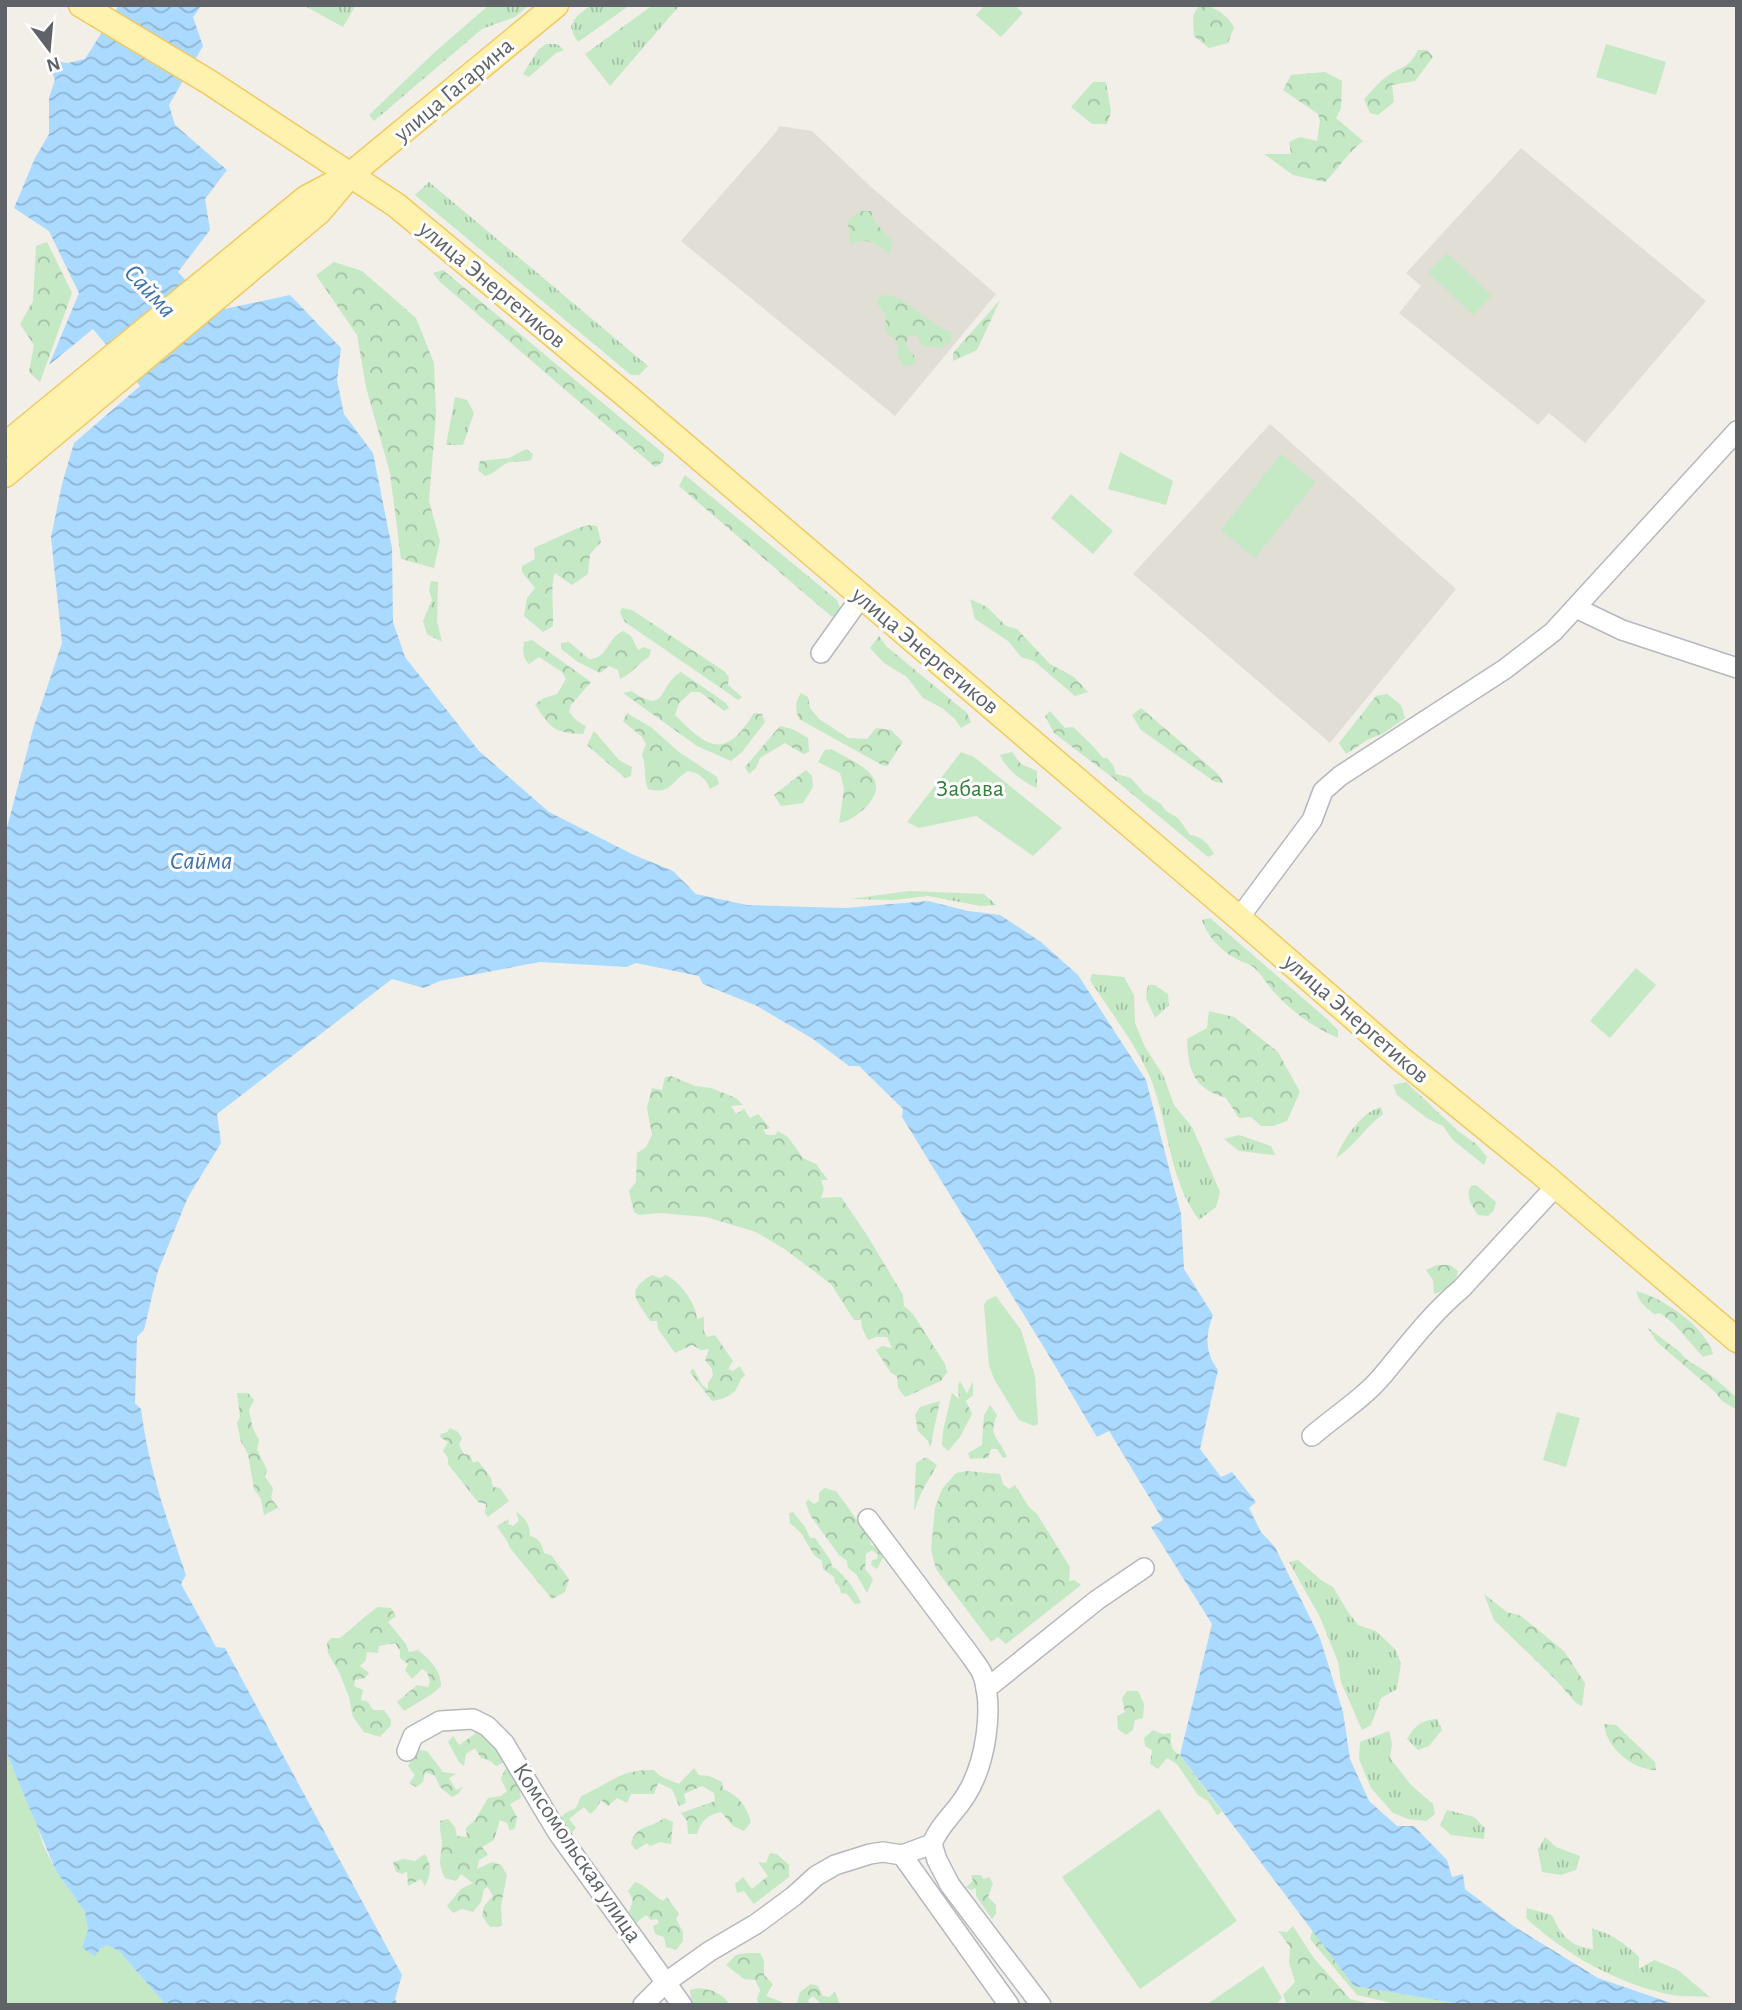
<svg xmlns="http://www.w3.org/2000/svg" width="1742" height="2010" viewBox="0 0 1742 2010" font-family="'Alegreya Sans',sans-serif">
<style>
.education{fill:#e1ded6}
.grass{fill:url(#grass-tufts)}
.forest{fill:url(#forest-crowns)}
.park{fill:#c5e8c5}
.water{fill:url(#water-waves)}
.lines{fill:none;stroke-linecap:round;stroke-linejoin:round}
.minor-casing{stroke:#b5b8bc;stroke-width:22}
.major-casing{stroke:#f2c960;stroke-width:27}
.minor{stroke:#fff;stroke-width:19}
.major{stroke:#fff2af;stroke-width:24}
.labels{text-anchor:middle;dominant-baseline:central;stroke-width:6;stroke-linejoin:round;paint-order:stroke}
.street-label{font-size:24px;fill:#5f6368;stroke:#fff}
.park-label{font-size:24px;fill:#348238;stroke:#fff}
.water-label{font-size:26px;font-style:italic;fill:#4174aa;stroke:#fff}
</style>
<defs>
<pattern id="grass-tufts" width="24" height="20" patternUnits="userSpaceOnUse" patternTransform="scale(1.75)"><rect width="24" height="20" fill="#c5e8c5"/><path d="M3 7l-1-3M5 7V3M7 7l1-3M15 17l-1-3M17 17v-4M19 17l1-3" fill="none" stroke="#a3c0a4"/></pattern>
<pattern id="forest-crowns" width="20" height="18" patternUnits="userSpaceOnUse" patternTransform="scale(1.75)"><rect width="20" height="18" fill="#c5e8c5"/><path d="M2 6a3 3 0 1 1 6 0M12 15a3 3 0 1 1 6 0" fill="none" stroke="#a3c0a4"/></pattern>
<pattern id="water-waves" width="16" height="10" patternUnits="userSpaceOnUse" patternTransform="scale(1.75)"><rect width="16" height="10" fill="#aadaff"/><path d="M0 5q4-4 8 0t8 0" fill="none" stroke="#8eb4d2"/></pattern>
</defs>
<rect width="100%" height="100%" fill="#f1efe8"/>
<!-- education -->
<g class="education">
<path d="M779 126 812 131 870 186 996 294 895 416 681 241 777 131Z"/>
<path d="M1521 148 1706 301 1585 443 1549 413 1538 425 1399 313 1421 286 1406 273Z"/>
<path d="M1270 424 1456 589 1330 743 1133 574Z"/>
</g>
<!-- grass -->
<g class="grass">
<path d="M303 5H356L343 27Z"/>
<path d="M489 5H529L515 17 482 29 374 121 369 115 436 51Z"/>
<path d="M591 5H630L578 42 574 36 571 26 577 16Z"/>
<path d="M653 5H680L610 86 585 54Z"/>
<path d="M546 44H557L564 50 556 53 529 77 523 74 538 50Z"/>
<path d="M429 182 648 366 639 375H631L415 195Z"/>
<path d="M455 397 467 400 474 413 463 445H446Z"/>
<path d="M431 581 438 582 437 621 442 642 427 634 423 621 432 600 429 590Z"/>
<path d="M909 891 984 894 996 905 981 906 928 896 893 900 850 899Z"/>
<path d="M1092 974 1124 977 1134 995 1135 1023 1145 1047 1163 1075 1174 1105 1192 1127 1220 1192 1216 1207 1199 1220C1168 1178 1169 1123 1150 1077 1135 1043 1110 1011 1090 980Z"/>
<path d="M1148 985H1155L1168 994 1169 1005 1155 1018 1146 998Z"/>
<path d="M1381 1107 1383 1114C1365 1127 1355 1146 1336 1158 1343 1140 1361 1112 1381 1107Z"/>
<path d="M1239 1135 1271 1146 1275 1155 1239 1151 1224 1139Z"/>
<path d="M1298 1560 1321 1580 1333 1587 1348 1612 1358 1625 1376 1631 1395 1649 1401 1663 1397 1689 1381 1698 1371 1725 1362 1730 1341 1682 1338 1662 1320 1617 1289 1562Z"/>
<path d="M1437 1719 1442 1730 1429 1746 1418 1750 1407 1739C1414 1726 1422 1720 1437 1719Z"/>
<path d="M1389 1731 1392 1744 1390 1758 1411 1785 1433 1804 1435 1814 1426 1821 1408 1819 1393 1813 1371 1788 1359 1759 1360 1742Z"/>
<path d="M1447 1810 1474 1817 1485 1828 1484 1839 1451 1835 1440 1825Z"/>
<path d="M1545 1837 1556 1847 1580 1856 1576 1870 1561 1875 1542 1872 1538 1850Z"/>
<path d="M1527 1908 1552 1915C1561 1935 1570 1947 1593 1949L1592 1928C1611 1934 1625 1943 1639 1957V1969L1654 1960 1678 1970 1710 1997C1698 1996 1684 1997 1672 1995 1618 1984 1566 1955 1526 1918Z"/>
</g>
<!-- forest -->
<g class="forest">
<path d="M1199 5C1216 7 1225 13 1234 27L1228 43 1209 48 1194 36 1193 16Z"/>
<path d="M1418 50H1427L1433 57 1415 81 1392 85 1394 102 1378 115 1370 113 1364 99C1371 92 1379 81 1389 75 1404 65 1408 69 1418 50Z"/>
<path d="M1325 72 1342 81 1341 108 1336 118 1363 141C1348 152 1338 169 1325 182L1293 175 1264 154H1291L1289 142 1300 137 1317 141 1320 121 1318 114 1283 90 1291 75Z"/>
<path d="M1093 82H1106L1111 112 1107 124H1092L1071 107Z"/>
<path d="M860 211H871L875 222 892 241 890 254C874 243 869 237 850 244L848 221Z"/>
<path d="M47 242 72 293 40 382 29 372 34 345 20 324 33 301 36 246Z"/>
<path d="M334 262 362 271 416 318 434 363 436 415 429 501 440 541 434 568 401 559 390 473 366 387 357 335 316 275Z"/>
<path d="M443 270 664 454 663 462 655 467 439 281 433 273Z"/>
<path d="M883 295C909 296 926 324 951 332V341L941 348 923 346 917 335 908 336 906 346 914 355 916 364 903 366 898 356V342L885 331 886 316 876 302Z"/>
<path d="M1000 300 977 350 953 361V353Z"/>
<path d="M526 449 533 454 531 460C524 463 513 460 507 463 498 468 495 473 485 476L478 470 480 461 509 458Z"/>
<path d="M685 475 837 600 841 611 832 617 679 486Z"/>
<path d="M590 525 597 526 601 542 590 554 588 574 572 585 555 573C550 585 554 611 553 626L543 632 524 616 527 598 535 588 522 572V566L535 559 534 548 578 528Z"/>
<path d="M970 599 987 607 1006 626 1017 629 1050 664 1074 677 1088 692 1075 696 1034 661 1021 657 1008 641 975 619Z"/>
<path d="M622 608 632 610 724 671 729 677 728 685 742 697 738 700 625 622 620 613Z"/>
<path d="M623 631 631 636 638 650 644 647 651 650 649 657C637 664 632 674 620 679L618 670 609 666 600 673 578 662 561 649V643L569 642 589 659C608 659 607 638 623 631Z"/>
<path d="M879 636 886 646 967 713 971 722 961 728 955 719 942 708 923 698 907 677 884 663 870 648Z"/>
<path d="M532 640 591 682 571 705 569 712 577 721 586 726 583 734C554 733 550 728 535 704L544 698 557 694 566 679 562 672 539 657 529 664C522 658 523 650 524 642Z"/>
<path d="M681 672 726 703 729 708 724 711 700 692H691L679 703 675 715C709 750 726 759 754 713L762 714 765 722 742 752 731 761 697 746 623 693 631 691C669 716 656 687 681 672Z"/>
<path d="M801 693 808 697 810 708 819 719 848 738 867 739 876 728 891 730 903 742 887 766 882 765 799 719C795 708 795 702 801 693Z"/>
<path d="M1387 694 1401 705 1405 718 1384 733 1367 740 1346 754 1339 743 1376 696Z"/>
<path d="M1141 708 1217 773 1224 783 1215 782 1141 730 1132 715Z"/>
<path d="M1050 711 1065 728 1073 727 1092 745 1103 758H1107L1113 765 1116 774 1131 778 1144 793 1161 804 1166 811 1178 818 1190 835C1201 836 1209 844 1214 854L1208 857 1113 778 1054 733 1045 716Z"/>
<path d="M627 713 652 728 679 752 717 777 719 784 710 789C706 778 699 773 688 771 670 782 671 795 648 789 643 777 647 767 642 755L646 744 642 737 623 721Z"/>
<path d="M780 726 792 729 808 738 809 752 803 754 785 743 760 758 756 768 749 774 745 767Z"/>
<path d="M594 731 619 760 632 767 631 776 625 778 587 745Z"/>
<path d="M831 749C854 762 894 776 867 806 859 814 850 821 839 823L844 789 840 773 818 762 824 751Z"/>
<path d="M1012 752 1021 764 1037 771V788C1022 782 1007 770 1000 755Z"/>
<path d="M806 770 812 776 813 787 803 803 781 806 774 795Z"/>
<path d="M1210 918 1327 1019 1338 1030V1038C1314 1028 1290 1010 1273 991 1266 983 1260 972 1252 966 1247 963 1241 962 1237 959 1222 952 1207 936 1202 920Z"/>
<path d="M1209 1011 1234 1017 1278 1052 1300 1092 1287 1121 1273 1126H1261L1251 1117 1239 1118 1226 1098C1194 1088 1188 1072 1187 1039L1207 1028Z"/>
<path d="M671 1076 695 1086 711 1088 736 1098 743 1105 731 1106 736 1114 744 1109 750 1118 758 1114 770 1128 763 1130 767 1135H775L778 1131 788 1137 803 1158 816 1164 828 1180H821L824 1189 821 1198 841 1197 865 1232 903 1295 904 1306 913 1314 945 1364 947 1372 941 1381 905 1397 898 1388 897 1376 891 1373 876 1350 882 1346 892 1348 887 1337H876L868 1340 862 1328 861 1320H854L831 1284 786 1250 756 1232 706 1217 660 1213 639 1215 634 1212 629 1191 636 1182 637 1153 646 1147 652 1135 647 1108 652 1088 662 1090 665 1077Z"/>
<path d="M1406 1082 1458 1131 1476 1144 1487 1157 1484 1165 1453 1140 1443 1126 1428 1119 1397 1095 1393 1085Z"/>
<path d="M1476 1185 1496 1202 1494 1210 1488 1216 1478 1215C1472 1206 1465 1196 1471 1186Z"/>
<path d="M1437 1265H1450L1458 1271C1456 1284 1446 1290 1434 1294L1433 1280 1426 1270Z"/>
<path d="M652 1275 660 1278 666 1275C680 1282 696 1303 697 1319L704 1317V1331L707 1337 715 1335 733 1361 728 1369 733 1371 740 1366 745 1375C739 1380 739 1385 735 1391 729 1397 720 1400 712 1401L690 1372 693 1368 702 1385 708 1389V1382L713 1376 712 1369 705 1360 709 1349 701 1350 692 1345 675 1353 658 1329 657 1321H650C638 1300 623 1292 652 1275Z"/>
<path d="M1636 1291C1663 1298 1705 1326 1713 1354L1703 1357 1674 1324 1660 1313 1654 1314C1645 1307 1639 1302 1636 1291Z"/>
<path d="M1647 1327 1681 1353C1686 1362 1697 1365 1705 1371 1716 1379 1727 1389 1737 1398V1410L1722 1401 1715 1392 1657 1342Z"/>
<path d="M960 1381 967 1394 973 1381V1395L966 1401 972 1414 960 1437 948 1451 942 1445 943 1431 952 1393 959 1399 958 1385Z"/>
<path d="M237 1393H248L254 1400 249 1410 253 1429 259 1440 257 1449 267 1470 265 1477 273 1488 271 1498 278 1508 264 1515 261 1499 254 1489 248 1454 241 1442 237 1423 240 1416Z"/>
<path d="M940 1401 930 1448 928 1441 918 1431 915 1415 920 1407Z"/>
<path d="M990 1405 997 1415C987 1437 1000 1438 1007 1457L1003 1458 997 1449H991L988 1458 970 1459 968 1453 982 1445 984 1415Z"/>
<path d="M450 1428 458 1432 462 1438 459 1445 464 1454 470 1455 473 1463 478 1461 491 1478 493 1487 500 1488 509 1501 488 1517 485 1513 486 1504 478 1502 448 1464V1458L443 1451 448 1442 440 1437 441 1434 447 1432Z"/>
<path d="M926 1457 937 1465 922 1491 914 1511 916 1463Z"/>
<path d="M966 1471 1000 1474 1003 1484 1009 1489 1015 1485 1029 1507 1037 1514 1070 1567 1069 1581 1074 1580 1081 1585 1006 1644 998 1637 991 1642 936 1569 931 1550 935 1508 942 1489 956 1473Z"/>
<path d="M824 1488 836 1491 868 1535 871 1545 877 1547 883 1557 877 1569 871 1565 872 1560 877 1559 878 1555 872 1550 866 1554 865 1569 873 1579 867 1593 856 1574 848 1568 847 1561 839 1555 810 1515 806 1503 808 1499 814 1504 819 1501V1493Z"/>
<path d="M516 1512C526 1518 530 1525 530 1536 540 1538 542 1545 544 1553L551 1555 569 1579 565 1592 552 1599 510 1548C507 1538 501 1534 497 1526L509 1519 508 1524 513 1526 519 1521Z"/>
<path d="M793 1512 805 1527 810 1538H815L831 1561 832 1567C843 1572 857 1592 861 1603L855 1604 847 1594 841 1593 839 1586 835 1583 834 1577 823 1569 822 1561 814 1555 801 1533 790 1523 789 1513Z"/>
<path d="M1484 1594 1507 1612 1521 1616 1564 1651 1585 1683 1582 1706 1576 1703 1555 1679 1494 1620Z"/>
<path d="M378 1607 391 1608 396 1616 388 1622 406 1644 409 1652 418 1650C430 1660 441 1670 441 1686L432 1694 404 1711 397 1702 417 1685 428 1687 430 1682 427 1672 422 1669 412 1679 405 1670 408 1664 400 1658V1651L395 1643 379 1646 378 1653 367 1652 366 1660 360 1666 369 1673 365 1678 355 1680 354 1686 363 1690 361 1700 368 1702 373 1710H384L391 1720V1725L380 1737 364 1732 353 1717 349 1697 340 1674 328 1653 327 1643 331 1638H340C353 1628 364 1616 378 1607Z"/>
<path d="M1127 1691H1138L1144 1704 1143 1718 1135 1720 1133 1730 1126 1735 1118 1729 1117 1716 1125 1712 1122 1698Z"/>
<path d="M467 1721 501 1749 504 1762 496 1766 490 1761 481 1758 475 1748 466 1754 464 1766 459 1762 448 1742 453 1736 459 1745 475 1734Z"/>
<path d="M1604 1724 1616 1725 1655 1762 1656 1770C1633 1770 1606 1748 1604 1724Z"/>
<path d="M1153 1730 1163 1734 1171 1733C1171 1743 1170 1750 1180 1755L1222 1812 1217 1815 1208 1801 1198 1795 1177 1764 1167 1758 1158 1769 1150 1764 1152 1750 1145 1746 1144 1738Z"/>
<path d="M417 1750 427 1751 443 1772 456 1774 449 1778 456 1790 463 1787 458 1794 452 1797 440 1787 435 1776 425 1772 423 1782 416 1787 409 1783 415 1775 408 1766Z"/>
<path d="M506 1767C516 1774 520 1786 521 1798L510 1804 517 1817 515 1828 510 1831 507 1823 500 1820 494 1840 482 1847 488 1855 479 1860 477 1869 492 1862 501 1865 507 1875 501 1905 502 1926 490 1927 482 1916 484 1906 493 1896 488 1887 484 1889 481 1902 473 1912 462 1909 453 1913 447 1906 461 1889 473 1883 461 1874 456 1881 445 1878C437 1862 441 1861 442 1844 442 1836 439 1830 440 1821L448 1819 455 1827 457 1836 467 1837 466 1828 475 1820 488 1798 501 1796 507 1791 501 1779Z"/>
<path d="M694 1768 699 1775 709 1776 722 1782 723 1789C739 1796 746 1805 751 1822L744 1831 733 1826 721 1812C707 1815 701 1821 697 1834H688L687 1821 681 1813 715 1801 714 1793 702 1786 684 1794 686 1803 679 1806 672 1789 658 1783 654 1794H631L627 1803 617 1798 608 1806 601 1800 596 1809 590 1814 584 1807 569 1819 576 1828 571 1833 562 1829 559 1820 565 1813 576 1808 581 1796C610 1784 619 1769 654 1770L660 1776 679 1784Z"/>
<path d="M664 1818 673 1822 671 1844 660 1842 650 1846 647 1843 636 1850 631 1844C636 1824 650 1829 664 1818Z"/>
<path d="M770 1853 777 1854 789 1865V1877L754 1904 744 1891 737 1893 735 1884 743 1877 752 1889 768 1876 758 1862 766 1863Z"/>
<path d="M425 1854C432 1866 431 1874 425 1886L421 1879 408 1886 407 1871 403 1874 396 1872 393 1862 404 1859 415 1861Z"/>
<path d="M971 1875H981L983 1879 989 1877 993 1883 988 1897 996 1905V1914L992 1919 976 1896V1888L971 1890 966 1887 973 1881Z"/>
<path d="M635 1882C647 1886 652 1895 663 1901L667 1897 679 1914 676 1919 683 1932V1941L676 1950 666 1947 664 1937 655 1934 653 1926 659 1923 657 1919 651 1920 646 1915 636 1923 629 1911C633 1903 634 1899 628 1891Z"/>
<path d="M1293 1926 1313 1957 1350 1999 1374 2005H1287L1283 1995 1295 1982 1289 1962 1290 1947 1278 1931 1287 1932Z"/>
<path d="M1313 1929 1354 1986 1466 2005H1400L1357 1995 1310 1939Z"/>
<path d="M748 1953H760L764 1961V1975L773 1984 766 1996 782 2002 783 2005H759L757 1999 760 1990 755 1980 744 1979 726 1965 736 1955Z"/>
<path d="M811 1984 818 1986 823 1996 829 1997 835 1991 840 2005H822L813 1996 808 2000 810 2005H793L797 2003 800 1992Z"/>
<path d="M699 1988C713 1990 722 1993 730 2005H692L690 1990Z"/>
</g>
<!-- park -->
<g class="park">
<path d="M985 5H1014L1023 13 1001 37 976 15Z"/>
<path d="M1606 44 1666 62 1656 95 1596 77Z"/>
<path d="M1447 253 1492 296 1473 315 1428 272Z"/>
<path d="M1120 452 1173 481 1166 505 1108 489Z"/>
<path d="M1281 454 1316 482 1255 558 1221 530Z"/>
<path d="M1071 494 1113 531 1093 554 1051 518Z"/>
<path d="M961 752 974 757 1062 828 1033 856 976 816 919 828 907 822Z"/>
<path d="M1636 968 1656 985 1610 1038 1590 1021Z"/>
<path d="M996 1296 1021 1330 1035 1376 1038 1424 1034 1426 1019 1420 994 1379 989 1365 984 1305 987 1300Z"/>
<path d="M1557 1412 1580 1418 1566 1467 1543 1460Z"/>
<path d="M5 1749 34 1815 43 1845 56 1871 85 1912 88 1930 100 1949 107 1945 119 1951 166 2005H5Z"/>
<path d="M1159 1809 1237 1921 1140 1989 1062 1877Z"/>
<path d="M1263 1966 1282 1998 1275 2005H1206Z"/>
</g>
<!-- water -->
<path class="water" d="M119 5H202L193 17 203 46 169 105 175 125 227 170 205 199 210 230 178 272 215 311 290 295 341 348 337 380 344 414 373 453 392 548 393 622 405 657 479 751 549 812 634 855 673 871 696 894 747 905 845 908 928 901 968 911 1000 915 1041 942 1078 975 1146 1080 1181 1214 1184 1269 1213 1315C1205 1335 1205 1353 1218 1370L1200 1449 1221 1477 1232 1472 1256 1502 1249 1508 1261 1532 1275 1547 1320 1638 1343 1712 1350 1759 1369 1801 1397 1826H1414L1447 1860 1452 1877 1463 1874 1465 1889 1512 1925 1598 1978 1677 2005H1466L1354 1986 1180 1755 1212 1624 1151 1527 1163 1520 1109 1431 1097 1437 1045 1349 902 1117 903 1109 859 1066H849L813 1039 757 1006 703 984 699 976 636 963 627 967 540 962 440 981 424 988 392 979 217 1114 221 1143 188 1197 158 1271 144 1330 137 1337 135 1403 141 1409C148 1466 167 1520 186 1575L181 1584 216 1647 225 1648 402 1975 395 1999 398 2005H166L119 1951 107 1945 100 1949 95 1956 82 1948 88 1930 85 1912 56 1871 5 1749V835L33 729 62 643 51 537 62 484 74 443 140 386 93 329 49 365 79 293 49 231 14 208 35 158 49 134V98L55 80 47 60 68 63 85 59Z"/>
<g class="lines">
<defs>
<g id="minor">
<path d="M1576 608 1622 630 1737 668"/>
<path d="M821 653 861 597"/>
<path d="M1239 918 1312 820 1323 791 1340 776 1505 669 1553 632 1737 431"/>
<path d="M1312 1436C1335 1416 1364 1398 1383 1375 1408 1345 1431 1314 1461 1289L1556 1186"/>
<path d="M868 1519 970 1655C974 1661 979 1667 982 1673 995 1708 985 1765 966 1795 956 1812 939 1825 932 1844"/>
<path d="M986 1689 1097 1600 1144 1568"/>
<path d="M407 1751 413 1736 440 1721 473 1719 487 1726 504 1743 558 1833 682 2005"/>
<path d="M932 1844 937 1860 950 1885 1041 2005"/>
<path d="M902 1855 1009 2005"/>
<path d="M643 2005 665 1983 710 1951 756 1924 794 1896 816 1876 835 1865 870 1854 883 1852 902 1855 932 1844"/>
</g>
<g id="major">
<path d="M81 5 209 82 396 205 629 398 1239 918 1401 1059 1541 1173 1737 1340"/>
<path d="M5 445 306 198 338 181"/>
<path d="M5 475 319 212 351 174 556 5"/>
</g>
</defs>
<!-- minor casing -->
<use href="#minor" class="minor-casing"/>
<!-- major casing -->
<use href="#major" class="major-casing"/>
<!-- minor -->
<use href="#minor" class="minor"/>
<!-- major -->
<use href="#major" class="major"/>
</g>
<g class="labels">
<!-- street labels -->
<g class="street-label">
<text transform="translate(454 90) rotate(-40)">улица Гагарина</text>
<text transform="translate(492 285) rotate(40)">улица Энергетиков</text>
<text transform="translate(925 651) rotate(40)">улица Энергетиков</text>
<text transform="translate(1356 1019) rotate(41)">улица Энергетиков</text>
<text transform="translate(577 1853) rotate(56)">Комсомольская улица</text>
</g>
<!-- park labels -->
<g class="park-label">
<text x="970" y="789">Забава</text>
</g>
<!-- water labels -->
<g class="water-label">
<text transform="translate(150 291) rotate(47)">Сайма</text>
<text x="201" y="861">Сайма</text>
</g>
</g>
<!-- border -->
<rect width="1742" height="2010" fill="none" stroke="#5f6368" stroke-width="14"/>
<!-- north arrow -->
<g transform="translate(49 49) rotate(164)" stroke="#ffffff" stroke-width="5" paint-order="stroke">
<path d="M0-5L12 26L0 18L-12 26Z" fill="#5f6368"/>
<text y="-10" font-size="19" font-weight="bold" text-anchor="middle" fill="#5f6368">N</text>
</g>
</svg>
